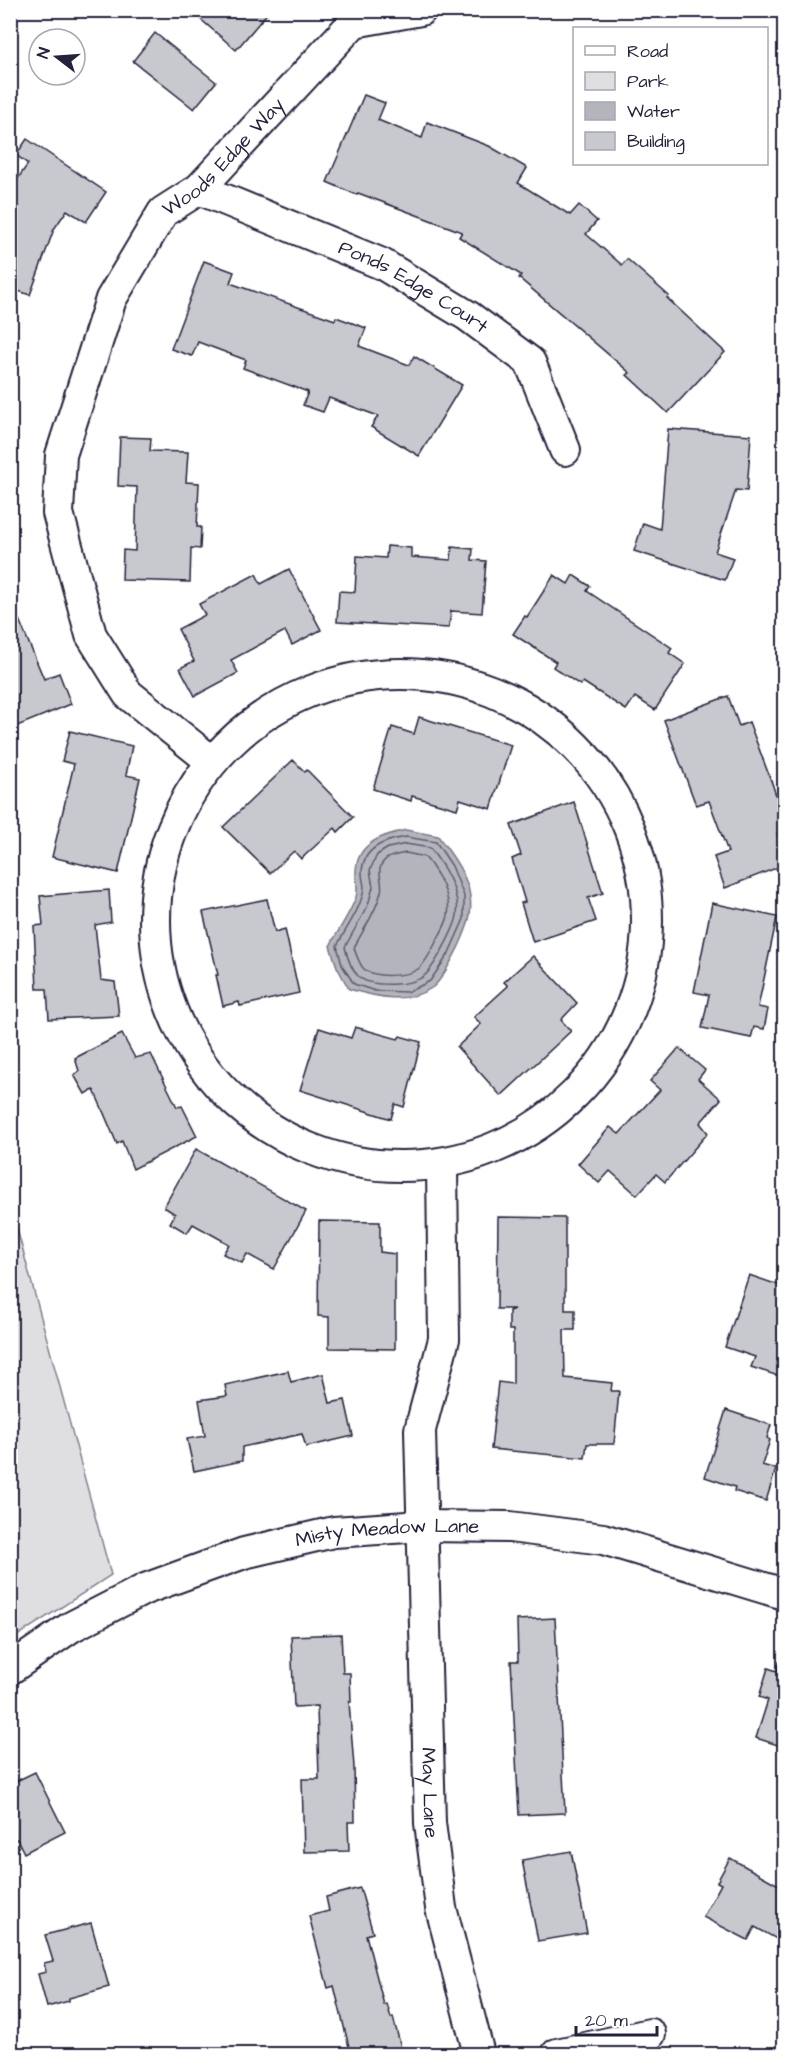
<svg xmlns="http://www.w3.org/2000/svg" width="795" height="2065" viewBox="0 0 795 2065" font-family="'Architects Daughter',sans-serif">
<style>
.green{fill:#dfdfe2;stroke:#80808e;stroke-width:1.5}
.water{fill:#b4b4bc;stroke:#7a7a88;stroke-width:1.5}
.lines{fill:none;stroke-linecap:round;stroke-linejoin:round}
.shore{stroke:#5c5c6f;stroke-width:1.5}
.building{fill:#c8c8cf;stroke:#22223b;stroke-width:1.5}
.minor-casing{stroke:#22223b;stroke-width:34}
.minor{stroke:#fff;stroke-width:30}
.labels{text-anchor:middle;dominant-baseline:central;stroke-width:6;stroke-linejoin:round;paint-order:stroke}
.street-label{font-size:20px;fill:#22223b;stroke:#fff}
</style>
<rect width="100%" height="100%" fill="#fff"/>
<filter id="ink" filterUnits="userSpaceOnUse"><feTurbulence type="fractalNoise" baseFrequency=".0167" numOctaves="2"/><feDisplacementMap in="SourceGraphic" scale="12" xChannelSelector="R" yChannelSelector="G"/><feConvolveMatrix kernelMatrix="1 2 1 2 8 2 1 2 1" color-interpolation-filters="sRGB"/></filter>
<g filter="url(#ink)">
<!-- green -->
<path class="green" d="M10 1203 111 1575 11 1640H10Z"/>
<!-- water -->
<path class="water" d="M406 830 438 836C451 854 467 874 470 896 473 914 467 928 460 944 454 956 443 979 433 987 408 1005 376 997 349 989L337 967 330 946C338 930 350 914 356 897 359 886 355 880 356 870 358 842 383 835 406 830Z"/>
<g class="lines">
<!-- shore -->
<g class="shore">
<path d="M406 837 436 842 452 866 464 896V919L448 955 430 981 408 992 375 991 354 984 342 965 337 946C344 931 356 916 361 900 367 884 362 885 362 872 363 847 386 840 406 837Z"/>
<path d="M406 844 430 848C441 863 452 879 456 897 458 903 458 914 456 920 452 933 434 968 424 976 411 986 370 988 358 976 351 969 347 956 345 947L368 905 373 887 370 870 377 855 388 848Z"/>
<path d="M406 853 425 857C437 872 452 896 448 916 446 925 440 934 436 942 432 950 425 964 418 969 407 977 373 978 364 969 359 964 356 954 354 948 363 929 376 913 381 892 384 881 375 871 384 861 389 855 399 855 406 853Z"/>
</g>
</g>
<!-- building -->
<g class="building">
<path d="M190 10H270L236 50Z"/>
<path d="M155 33 216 82 194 109 133 61Z"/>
<path d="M364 95 385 103 378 120 422 138 427 122 489 146 527 168 518 183 570 215 579 205 597 221 586 234 622 265 627 259 669 296 667 298 725 352 668 413 627 375 630 373 519 278 521 275 459 237 462 232 358 193 357 195 327 182Z"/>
<path d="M27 139 106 192 86 222 67 210 54 229 30 295 10 288V190L28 164 16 155Z"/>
<path d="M204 261 234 272 230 283 335 320 336 317 366 328 359 346 409 365 414 356 462 385 419 456 371 427 378 416 329 398 323 412 303 405 308 392 243 368 246 360 198 342 192 356 171 349Z"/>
<path d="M668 429 751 435 747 491 736 490 715 552 733 558 725 580 634 551 643 523 660 529Z"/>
<path d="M120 437 151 438 150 451 188 452 186 482 199 483 197 527H201L200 549 191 548 190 582 122 580 123 550 135 551 137 487 118 486Z"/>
<path d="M387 546 411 548V557L451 560 452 547 473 549 472 560 486 561 482 613 451 611 449 628 337 622 339 591 355 592 357 556 386 558Z"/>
<path d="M289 569 321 630 292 645 285 631 231 660 238 673 195 696 180 668 194 661 178 629 205 615 199 604 256 574 261 584Z"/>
<path d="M554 575 568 584 573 575 590 586 587 591 672 648 669 653 685 664 655 710 635 697 626 710 583 682 580 685 553 667 556 662 513 634 525 616 527 617Z"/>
<path d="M10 598 44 679 59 673 71 704 10 729Z"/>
<path d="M728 696 739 726 749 722 773 786 784 821V831L777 834 784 855V865L725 888 714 857 728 852 709 801 696 805 664 720Z"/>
<path d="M419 717 511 745 491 809 460 799 457 809 412 796 411 801 373 789 392 727 414 734Z"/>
<path d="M70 731 132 746 126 775 140 778 118 873 52 857 74 764 62 761Z"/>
<path d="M293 760 305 772 307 770 353 817 338 832 335 828 301 859 294 851 270 873 223 827Z"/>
<path d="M574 802 603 893 588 898 596 921 533 942 521 903 525 902 512 859 521 855 511 825Z"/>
<path d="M109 890 111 922 95 925 101 980 115 982 119 1016 49 1019 47 989H37L34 926 43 925 40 896Z"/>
<path d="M267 899 275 932 285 929 299 993 240 1006 239 1002 223 1006 216 975H218L203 912Z"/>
<path d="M712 903 777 917 758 1007 768 1009 764 1029 754 1027 751 1038 702 1028 709 995 694 992Z"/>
<path d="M533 956 577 1003 561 1020 571 1031 501 1096 457 1047 481 1024 474 1017 508 986 504 982Z"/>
<path d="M355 1027 398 1039 400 1036 421 1042 404 1107 395 1104 391 1119 300 1090 319 1028 351 1038Z"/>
<path d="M122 1034 135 1058 151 1054 177 1107 182 1106 197 1136 133 1169 122 1141 117 1144 94 1090 85 1094 74 1075 79 1071 75 1058Z"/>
<path d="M679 1048 705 1070 698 1079 721 1099 700 1123 708 1133 665 1182 656 1174 637 1195 610 1171 599 1183 578 1164 610 1127 619 1134 660 1090 650 1081Z"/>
<path d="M196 1149 306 1211 274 1269 247 1254 242 1263 223 1254 229 1244 193 1224 187 1233 170 1223 175 1214 164 1207Z"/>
<path d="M498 1217 565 1218V1310H575V1330H564L565 1378 612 1383 611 1391H619L614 1444H587L585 1458 491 1449 498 1382 513 1384V1330H509V1311L514 1309H497Z"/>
<path d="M319 1221 380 1222V1252L395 1254V1349L329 1348V1317L318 1316Z"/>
<path d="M749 1275 784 1287V1378L751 1367 755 1357 725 1347Z"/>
<path d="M288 1371 291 1382 323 1374 330 1403 345 1400 353 1436 306 1447 302 1434 242 1447V1461L194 1471 187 1439 205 1436 199 1400 227 1396 225 1385Z"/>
<path d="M726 1410 771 1425 767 1438 770 1440 762 1465 776 1469 766 1501 734 1491 735 1487 705 1477Z"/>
<path d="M555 1618 565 1813 519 1815 511 1661H518L517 1620Z"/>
<path d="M341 1634 343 1673H350L351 1702H349L354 1767 355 1822H348L349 1851 304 1852 302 1779H319L317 1706 294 1707 291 1636Z"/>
<path d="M779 1662 784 1663V1747L756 1738 768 1700 759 1697 768 1668 777 1671Z"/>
<path d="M35 1772 65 1832 24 1853 17 1839 10 1843V1784Z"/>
<path d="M571 1851 587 1933 538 1941 522 1860Z"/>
<path d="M730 1858 784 1888V1943L755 1927 748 1940 703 1917 721 1884 717 1882Z"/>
<path d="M360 1888 373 1933 366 1935 384 2005 387 2004 391 2018 393 2017 403 2055H351L334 1986 328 1988 309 1916 329 1911 326 1897Z"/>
<path d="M91 1923 109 1987 69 1998V2001L47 2007 38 1974 46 1972 44 1963 53 1961 45 1935Z"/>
</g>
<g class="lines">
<defs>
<g id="minor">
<path id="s1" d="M199 189 382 264 468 316 530 362 565 450"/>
<circle cx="401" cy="920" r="246"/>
<path id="s2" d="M211 761 128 694 91 635 58 513 61 455 111 299 163 212 199 189 354 22 421 10"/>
<path id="s3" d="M442 1166 444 1339 420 1430 430 1823 441 1908 479 2054"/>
<path id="s4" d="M10 1669 71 1627 145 1589 244 1553 334 1532 422 1526 510 1527 603 1539 784 1594"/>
<path d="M557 2054 650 2034"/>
</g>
</defs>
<!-- minor casing -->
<use href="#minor" class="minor-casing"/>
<!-- minor -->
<use href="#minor" class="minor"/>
</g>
</g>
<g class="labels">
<!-- street labels -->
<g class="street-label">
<text stroke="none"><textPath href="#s2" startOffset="708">Woods Edge Way</textPath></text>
<text stroke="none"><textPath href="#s1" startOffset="236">Ponds Edge Court</textPath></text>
<text stroke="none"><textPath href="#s4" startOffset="408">Misty Meadow Lane</textPath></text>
<text stroke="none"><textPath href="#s3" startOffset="630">May Lane</textPath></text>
</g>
</g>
<!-- margin -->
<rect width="795" height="2065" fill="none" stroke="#fff" stroke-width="36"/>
<rect x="18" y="18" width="759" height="2029" fill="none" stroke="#22223b" stroke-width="2" filter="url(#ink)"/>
<!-- legend -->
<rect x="573" y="27" width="195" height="138" fill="#ffffff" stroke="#a7a7b1" stroke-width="1.5"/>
<rect x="585" y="46" width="30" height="9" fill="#ffffff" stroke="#a7a7b1" stroke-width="1.5"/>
<text x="627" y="57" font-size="18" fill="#22223b">Road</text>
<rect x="585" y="72" width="30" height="18" fill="#dfdfe2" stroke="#a7a7b1" stroke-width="1.5"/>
<text x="627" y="87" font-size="18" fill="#22223b">Park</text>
<rect x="585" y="102" width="30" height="18" fill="#b4b4bc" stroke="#a7a7b1" stroke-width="1.5"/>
<text x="627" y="117" font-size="18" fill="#22223b">Water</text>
<rect x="585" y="132" width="30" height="18" fill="#c8c8cf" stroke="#a7a7b1" stroke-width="1.5"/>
<text x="627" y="147" font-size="18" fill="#22223b">Building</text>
<!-- north arrow -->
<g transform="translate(57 57) rotate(287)"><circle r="28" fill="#ffffff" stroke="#a7a7b1" stroke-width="1.5"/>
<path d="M0-4.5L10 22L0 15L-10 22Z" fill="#22223b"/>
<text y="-9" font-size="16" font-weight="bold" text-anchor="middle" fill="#22223b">N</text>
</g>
<!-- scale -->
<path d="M576 2026v9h81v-9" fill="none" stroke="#22223b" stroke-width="3"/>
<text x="585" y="2026" font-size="18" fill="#22223b" stroke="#ffffff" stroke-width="4.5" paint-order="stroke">20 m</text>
</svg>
